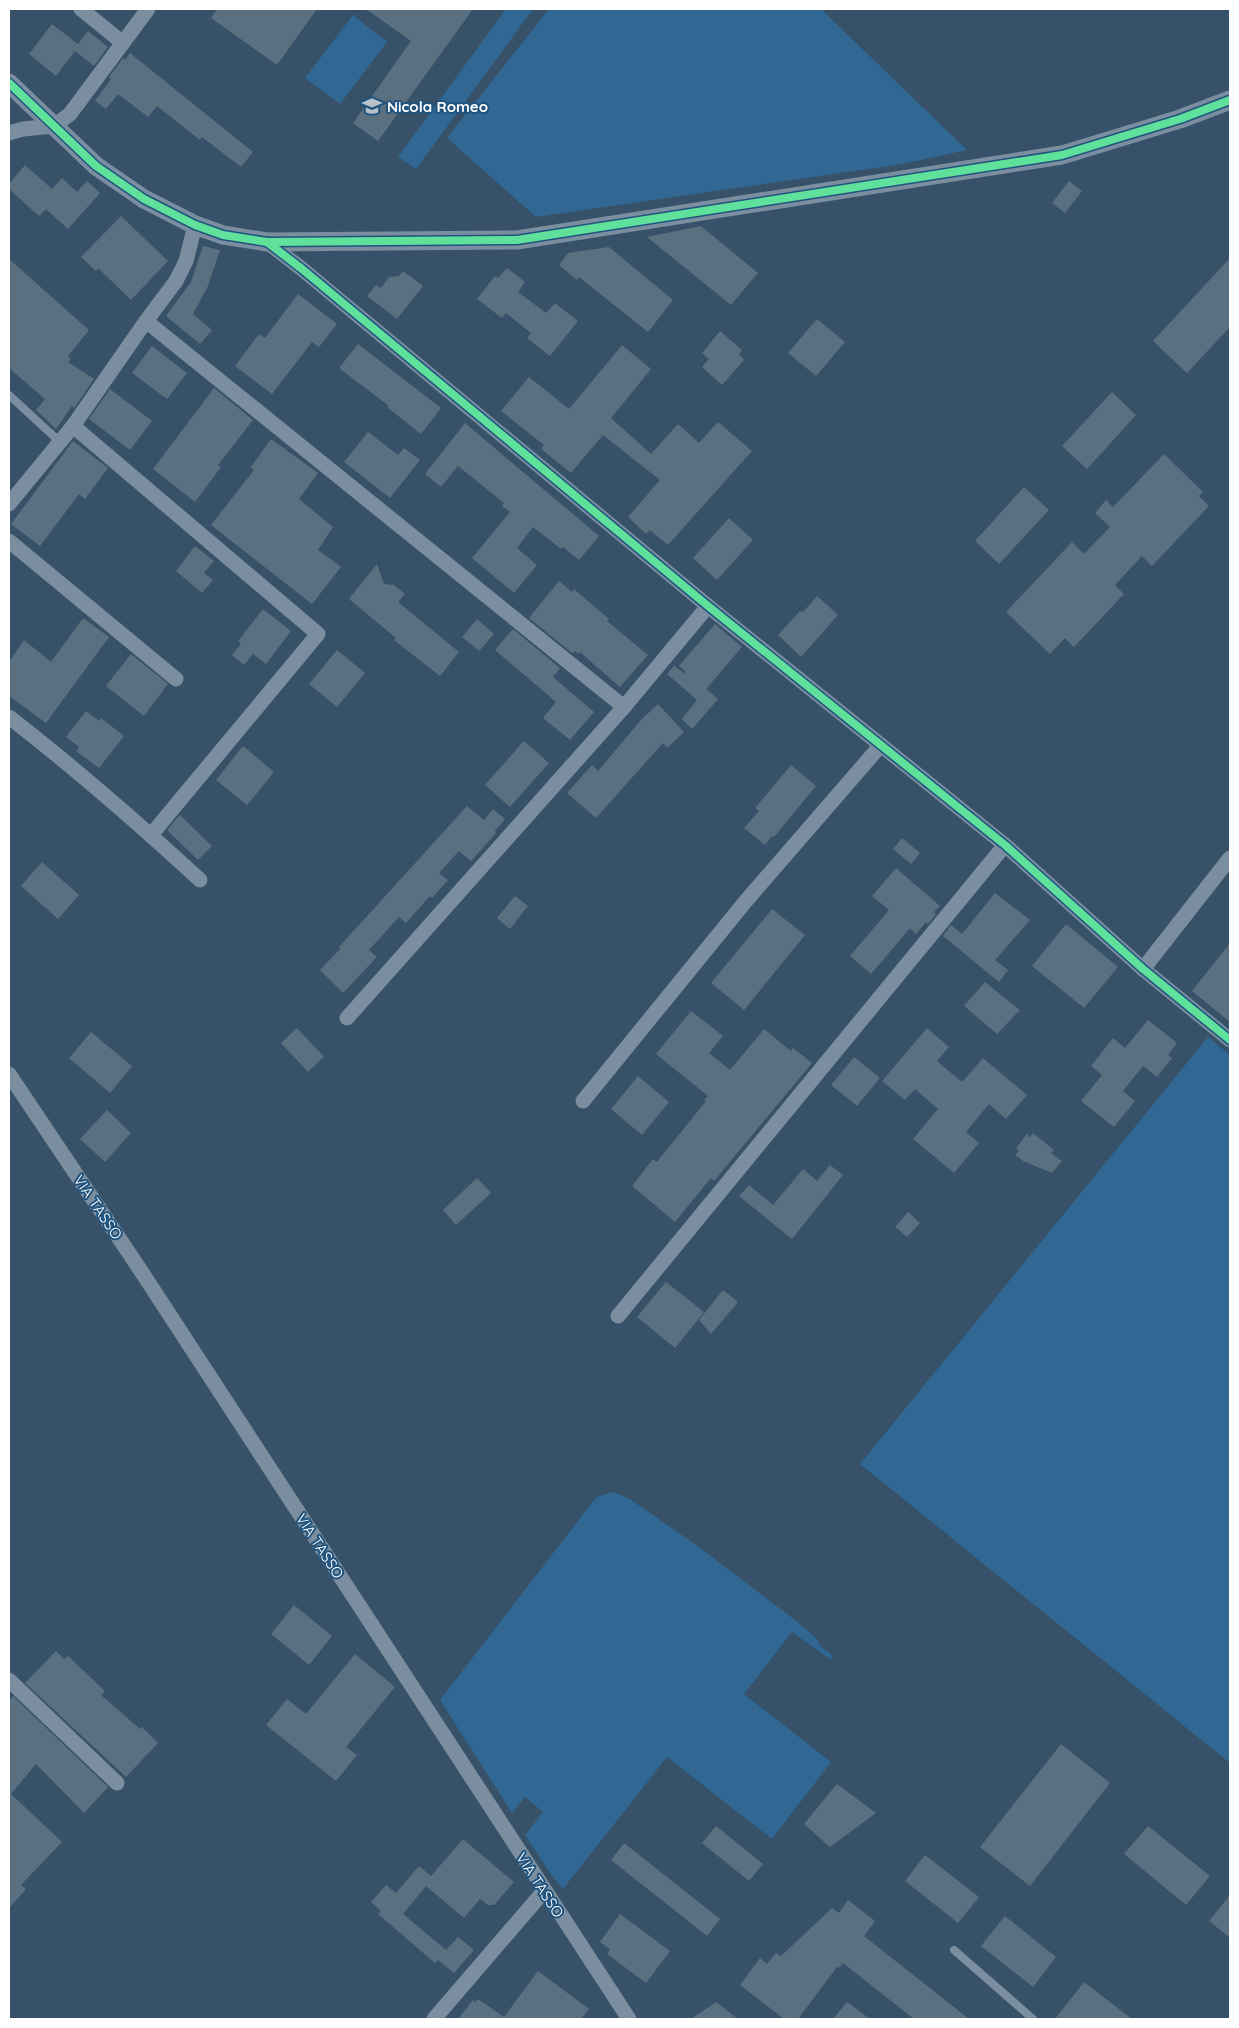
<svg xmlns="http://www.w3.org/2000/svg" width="1239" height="2028" viewBox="0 0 1239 2028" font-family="Quicksand,sans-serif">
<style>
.green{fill:#306893}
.building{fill:#5a7081}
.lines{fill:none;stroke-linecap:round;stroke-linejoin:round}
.service{stroke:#7a8e9f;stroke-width:8}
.minor{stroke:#7a8e9f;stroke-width:15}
.tertiary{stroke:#7a8e9f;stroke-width:19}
.cycleway-casing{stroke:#20537e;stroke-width:11}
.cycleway{stroke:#60e19b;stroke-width:8}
.labels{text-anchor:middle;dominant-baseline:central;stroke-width:4;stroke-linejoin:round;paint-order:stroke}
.poi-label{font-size:15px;font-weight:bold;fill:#fff;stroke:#20537e;text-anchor:start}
.street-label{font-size:15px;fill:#fff;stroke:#20537e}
</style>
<rect width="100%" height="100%" fill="#365168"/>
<!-- green -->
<g class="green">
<path d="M506 9H533L416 169 398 157Z"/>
<path d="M549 9H821L967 150 903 164 536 217 447 138Z"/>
<path d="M353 15 387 42 340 104 305 78Z"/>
<path d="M1208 1037 1230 1055V1763L860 1464Z"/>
<path d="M613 1492 630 1499 696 1545 795 1620 816 1638 821 1647 830 1653 832 1657 831 1660 792 1632 744 1694 831 1762 772 1839 667 1757 563 1889 550 1873 525 1835 543 1812 525 1797 512 1813 440 1700 591 1504 597 1497Z"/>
</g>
<!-- building -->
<g class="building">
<path d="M217 9H317L277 65 211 18Z"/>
<path d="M366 9H473L378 141 353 123 411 41Z"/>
<path d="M52 24 78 44 88 31 108 47 94 66 75 51 56 76 29 54Z"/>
<path d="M130 53 253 152 241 167 202 137 200 140 157 106 148 117 118 94 106 109 95 101 111 79 109 77 123 58 125 60Z"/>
<path d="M25 165 52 189 62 178 77 192 87 181 100 193 68 229 46 209 39 216 9 189V184Z"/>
<path d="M1069 181 1082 191 1065 213 1052 203Z"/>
<path d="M121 216 168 261 131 300 98 268 96 271 81 257Z"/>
<path d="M701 226 758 273 731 305 647 237Z"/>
<path d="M203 246 220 250 208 286 193 314 212 330 200 344 166 316 191 282Z"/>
<path d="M609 247 673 300 648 332 579 277 577 280 559 265 568 253Z"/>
<path d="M1230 258V327L1187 373 1153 341Z"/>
<path d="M9 259 89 330 68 356 71 359 68 362 94 379 74 408 72 406 56 429 36 410 45 399 9 368Z"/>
<path d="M507 268 525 282 518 292 546 313 555 303 578 321 550 356 527 338 531 333 506 313 502 318 477 299 495 276 498 278Z"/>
<path d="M403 271 423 286 397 319 367 296 376 285 381 288 389 277 399 276Z"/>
<path d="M298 294 337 324 319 347 312 342 272 394 235 366 259 334 265 338Z"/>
<path d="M817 319 845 342 816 376 788 353Z"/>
<path d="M720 331 742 350 739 354 744 360 722 385 702 367 709 359 702 353Z"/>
<path d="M358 344 441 408 421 434 387 407 389 406 339 368Z"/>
<path d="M622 345 651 369 611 418 651 454 678 424 699 443 718 422 752 451 668 545 650 530 646 534 628 517 660 480 603 435 571 473 541 449 544 445 501 411 529 377 569 409Z"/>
<path d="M152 346 187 373 167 399 132 373Z"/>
<path d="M214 388 253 420 218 465 221 467 195 502 153 469Z"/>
<path d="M110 389 152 421 130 450 89 419Z"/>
<path d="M1112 392 1136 415 1087 469 1062 446Z"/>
<path d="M465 423 599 536 579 560 563 547 561 549 533 527 517 548 537 565 514 593 472 558 510 512 502 506 504 503 458 466 441 487 425 474Z"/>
<path d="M368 432 398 455 404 448 420 460 390 498 344 462Z"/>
<path d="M271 439 318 473 299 499 333 527 318 550 341 567 312 604 211 525 254 470 251 467Z"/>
<path d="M73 441 108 468 85 499 79 494 40 546 11 524Z"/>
<path d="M1164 454 1203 492 1199 496 1209 506 1152 566 1142 556 1115 585 1124 594 1074 647 1065 638 1050 654 1006 612 1072 542 1084 554 1110 527 1095 513 1106 500 1113 507Z"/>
<path d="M1024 487 1049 510 999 564 975 541Z"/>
<path d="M729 518 753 540 717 580 693 558Z"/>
<path d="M195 546 214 561 204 573 213 580 202 593 176 571Z"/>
<path d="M377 564 384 584 394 585 405 594 398 602 459 652 440 676 394 640 396 638 349 599Z"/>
<path d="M559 581 572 592 574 589 609 619 607 621 648 655 620 687 580 652 578 654 575 651 572 653 529 618Z"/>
<path d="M817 596 838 615 801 657 778 635 800 611 803 612Z"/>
<path d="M263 609 291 631 266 664 253 654 244 665 232 655 241 644 238 641Z"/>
<path d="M83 618 109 637 46 723 9 696V662L24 640 51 662Z"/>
<path d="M477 619 494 634 479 651 462 637Z"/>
<path d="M715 624 742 647 706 689 718 699 692 729 682 719 697 700 667 674 674 666 684 673 686 672 679 666Z"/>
<path d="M513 629 560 668 553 677 594 712 570 740 543 718 556 702 495 650Z"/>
<path d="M337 650 365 673 337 707 309 684Z"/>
<path d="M131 654 168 684 144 716 106 686Z"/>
<path d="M658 704 684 732 667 748 663 743 596 818 567 793 592 765 598 771 641 720Z"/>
<path d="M86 711 99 721 101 718 124 736 99 768 76 751 79 747 66 737Z"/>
<path d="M524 741 549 763 510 807 485 785Z"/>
<path d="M243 746 274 772 247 805 216 780Z"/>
<path d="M791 765 816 786 774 837 772 836 765 845 744 828 759 811 755 808Z"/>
<path d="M467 806 484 820 493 809 505 819 495 831 496 833 471 861 459 851 439 873 448 880 432 898 430 896 406 923 399 917 369 950 377 957 343 993 320 970 341 948 339 947Z"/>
<path d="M180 815 212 846 198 860 167 830Z"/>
<path d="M902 838 920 853 911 864 893 849Z"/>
<path d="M42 862 79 895 58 919 21 886Z"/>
<path d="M896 868 940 906 934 912 936 914 928 924 926 922 916 934 910 928 871 974 850 956 889 910 872 896Z"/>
<path d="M995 893 1030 920 995 960 1008 970 999 982 943 936 951 925 962 934Z"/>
<path d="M515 896 528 906 510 929 497 918Z"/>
<path d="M772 909 805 935 744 1010 711 983Z"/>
<path d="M1066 924 1118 967 1084 1008 1032 966Z"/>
<path d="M1230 943V1022L1192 991Z"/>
<path d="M985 982 1020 1010 997 1034 964 1006Z"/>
<path d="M691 1011 723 1036 709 1053 730 1070 764 1029 791 1051 793 1048 812 1063 714 1181 711 1178 675 1222 632 1186 653 1159 657 1162 706 1101 704 1100 708 1096 656 1054Z"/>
<path d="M1148 1020 1177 1043 1168 1055 1172 1058 1157 1077 1143 1066 1123 1091 1135 1101 1114 1127 1081 1101 1102 1075 1091 1066 1113 1038 1125 1048Z"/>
<path d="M297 1028 324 1057 308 1072 281 1043Z"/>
<path d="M927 1028 949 1047 937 1061 962 1082 983 1058 1027 1095 1006 1119 989 1104 966 1132 979 1143 954 1173 913 1139 938 1109 915 1089 905 1100 882 1081Z"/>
<path d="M91 1032 132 1066 110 1093 69 1058Z"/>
<path d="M854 1057 880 1078 857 1106 831 1085Z"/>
<path d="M638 1076 669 1102 642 1135 611 1109Z"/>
<path d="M107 1110 131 1133 105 1162 80 1139Z"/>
<path d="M1033 1133 1054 1150 1051 1153 1062 1161 1052 1173 1023 1161 1015 1155 1019 1151 1016 1148 1027 1134 1030 1137Z"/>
<path d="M830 1165 843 1175 792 1239 739 1196 749 1185 773 1205 803 1169 817 1181Z"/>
<path d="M477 1178 491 1193 456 1225 443 1210Z"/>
<path d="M908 1212 920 1223 907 1237 895 1227Z"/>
<path d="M666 1282 704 1312 675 1348 637 1317Z"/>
<path d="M723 1290 738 1302 711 1334 699 1320Z"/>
<path d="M294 1605 332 1636 309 1665 271 1634Z"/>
<path d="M56 1651 64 1659 68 1656 105 1691 101 1695 140 1729 142 1727 158 1743 126 1777 25 1683Z"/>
<path d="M355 1654 395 1687 346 1747 357 1755 336 1781 266 1725 287 1699 306 1714Z"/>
<path d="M13 1696 108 1787 84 1813 36 1764 11 1794 62 1842 21 1885 26 1889 9 1908V1701Z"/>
<path d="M1061 1744 1110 1783 1030 1886 980 1847Z"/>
<path d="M837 1784 876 1813 830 1847 804 1824Z"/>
<path d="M716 1826 763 1864 749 1881 702 1843Z"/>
<path d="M1148 1826 1210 1876 1186 1905 1124 1854Z"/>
<path d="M463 1839 514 1882 494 1905H488L480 1899 464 1918 426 1886 403 1914 446 1950 458 1937 474 1950 454 1973 438 1960 435 1963 378 1914 381 1911 371 1902 386 1885 396 1893 419 1866 431 1876Z"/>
<path d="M624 1843 720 1919 707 1936 611 1860Z"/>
<path d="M925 1855 979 1897 958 1923 905 1881Z"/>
<path d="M1230 1895V1938L1209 1921Z"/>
<path d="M848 1900 875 1921 864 1936 969 2019H914L843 1963 839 1968 837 1967 798 2019H784L740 1985 760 1958 767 1964 776 1953 781 1956 832 1908 839 1913Z"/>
<path d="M620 1914 670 1951 646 1983 607 1954 610 1949 600 1942Z"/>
<path d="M1005 1916 1056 1957 1033 1987 981 1946Z"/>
<path d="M538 1971 589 2009 581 2019H458L473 2000 475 2002 478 1999 504 2017Z"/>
<path d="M1084 1982 1132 2019H1055Z"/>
<path d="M716 2002 738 2019H691Z"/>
<path d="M847 2002 870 2019H833Z"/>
</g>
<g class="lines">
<!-- service -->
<g class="service">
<path d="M9 395 60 442"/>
<path d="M954 1950 1033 2019"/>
</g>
<!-- minor -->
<g class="minor">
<path d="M81 9 123 43"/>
<path d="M9 133 23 129 54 126 70 114 148 9"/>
<path d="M267 242 302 269 708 606 1005 845 1143 969 1230 1040"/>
<path d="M146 321 624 707"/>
<path d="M73 426 318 634 151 835"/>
<path d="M9 504 73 426 146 321 176 281 186 261 195 225"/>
<path d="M9 541 176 679"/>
<path d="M9 717C75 768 138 823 200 880"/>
<path d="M1143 969 1230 858"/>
<path d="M347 1018 624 707 708 606"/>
<path d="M9 1074 143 1274 629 2019"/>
<path d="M583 1101 745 902 881 745"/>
<path d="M618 1316 1005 845"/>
<path d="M9 1680 117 1783"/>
<path d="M434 2019 544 1891"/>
</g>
<!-- tertiary -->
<path class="tertiary" d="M9 83 96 166 144 199 195 225 223 235 267 242 517 240 1062 155 1180 119 1230 100"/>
<defs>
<g id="cycleway">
<path d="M9 83 96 166 144 199 195 225 223 235 267 242 517 240 1062 155 1180 119 1230 100"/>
<path d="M267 242 302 269 708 606 1005 845 1143 969 1230 1040"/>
</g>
</defs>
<!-- cycleway casing -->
<use href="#cycleway" class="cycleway-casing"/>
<!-- cycleway -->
<use href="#cycleway" class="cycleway"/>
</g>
<!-- icons -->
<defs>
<symbol id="school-bare" viewBox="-9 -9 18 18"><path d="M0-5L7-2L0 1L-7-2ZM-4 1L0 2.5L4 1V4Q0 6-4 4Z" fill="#b9c2ca" stroke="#20537e" stroke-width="2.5" paint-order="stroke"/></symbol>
</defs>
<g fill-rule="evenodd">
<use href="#school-bare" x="358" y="92" width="28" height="28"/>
</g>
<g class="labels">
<!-- poi labels -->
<g class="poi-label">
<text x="387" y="106">Nicola Romeo</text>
</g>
<!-- street labels -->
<g class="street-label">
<text transform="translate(98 1207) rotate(56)">VIA TASSO</text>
<text transform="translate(320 1546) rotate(57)">VIA TASSO</text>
<text transform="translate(540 1885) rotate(57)">VIA TASSO</text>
</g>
</g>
<!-- border -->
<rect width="1239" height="2028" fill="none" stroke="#ffffff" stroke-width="20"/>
</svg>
